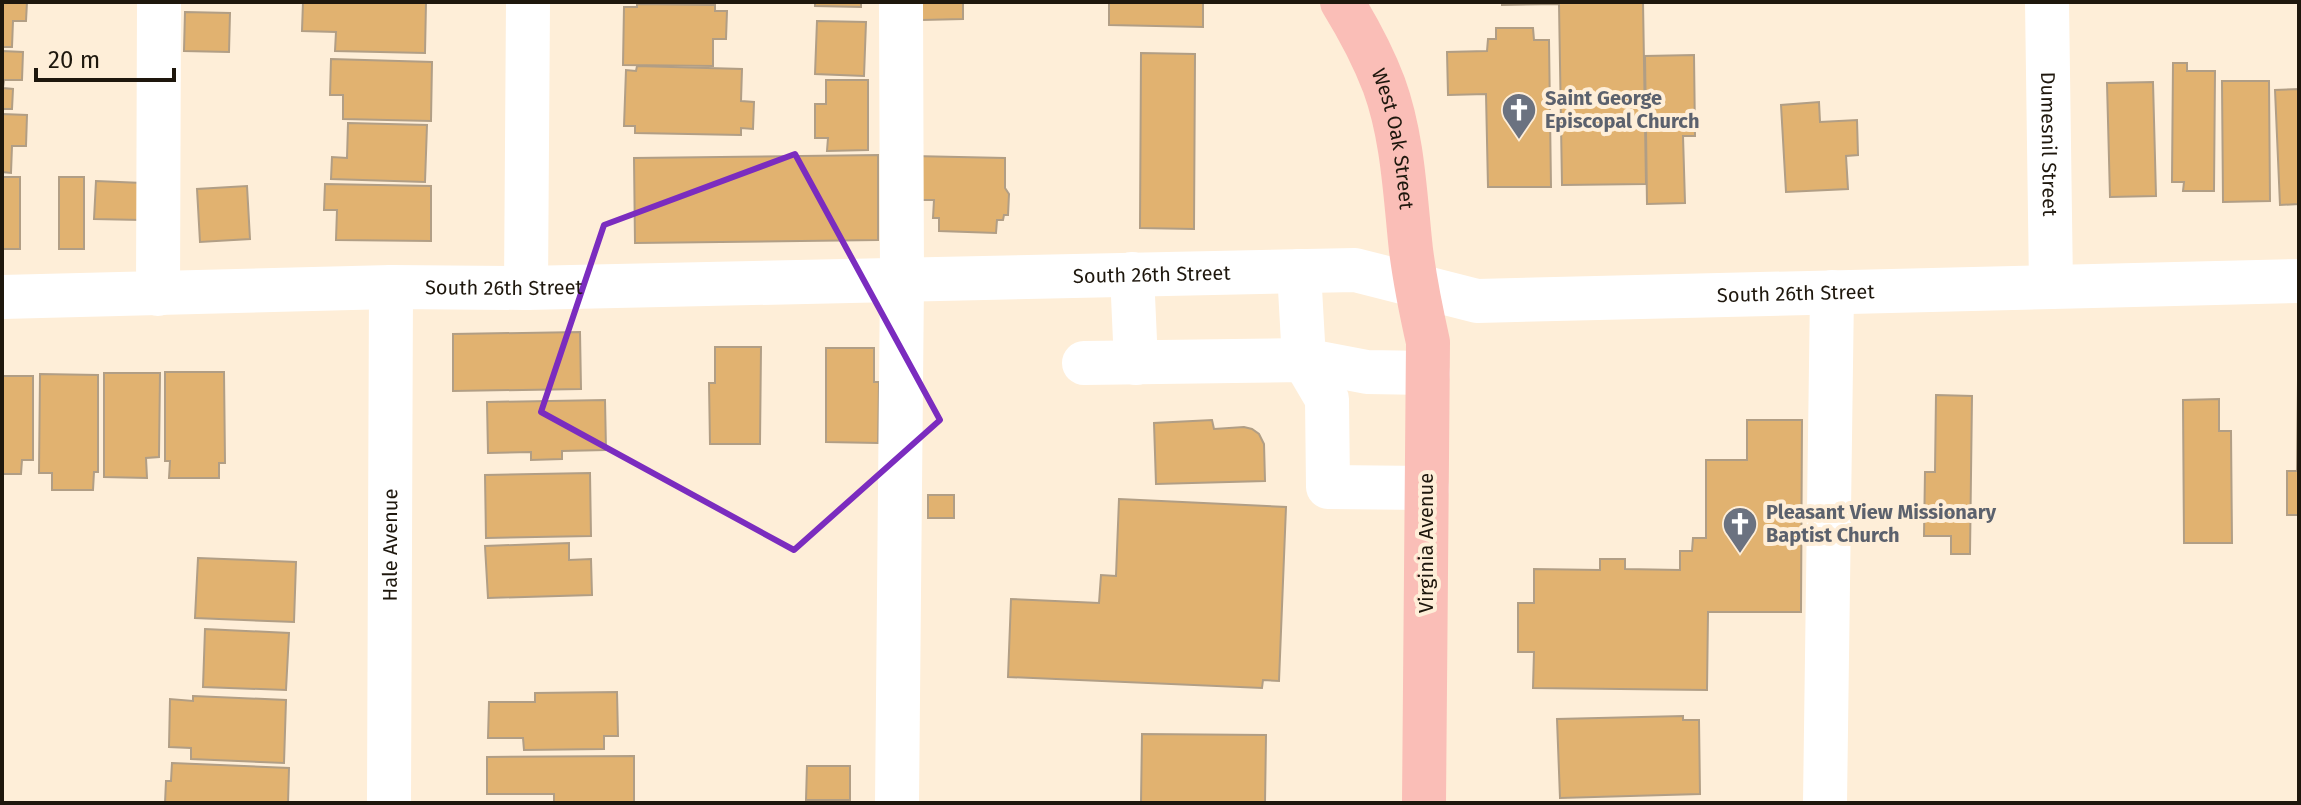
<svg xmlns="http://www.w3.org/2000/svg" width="2301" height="805" viewBox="0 0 2301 805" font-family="'Fira Sans',sans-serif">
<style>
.building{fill:#e1b270;stroke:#b19e85;stroke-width:2}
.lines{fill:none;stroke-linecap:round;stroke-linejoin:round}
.minor{stroke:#fff;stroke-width:44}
.major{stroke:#fabeb7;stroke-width:44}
.marked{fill:none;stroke:#7b2cbf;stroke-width:6;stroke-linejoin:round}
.labels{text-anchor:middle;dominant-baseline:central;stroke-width:8;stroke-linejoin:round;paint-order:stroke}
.worship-label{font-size:20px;font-weight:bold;fill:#5b616d;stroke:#feeed8;text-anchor:start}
.street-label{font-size:20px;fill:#1e170d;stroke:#feeed8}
</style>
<rect width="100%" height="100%" fill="#feeed8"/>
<!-- building -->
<g class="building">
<path d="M2 2H27L26 21H13L12 47H2Z"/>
<path d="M303 2H426L425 53 335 51 336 32 302 31Z"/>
<path d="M815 2H861V7L815 6Z"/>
<path d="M922 2H963V19L922 20Z"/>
<path d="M1109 2H1203V27L1109 25Z"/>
<path d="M1502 2H1643L1646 184 1562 185 1559 4 1502 5Z"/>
<path d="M637 4 715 5V11H727L726 39H713V66L623 65 624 7H637Z"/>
<path d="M185 12 230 13 229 52 184 51Z"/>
<path d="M817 21 866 22 864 76 815 74Z"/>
<path d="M1496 28H1533L1534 40H1549L1551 187H1488L1486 94 1448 95 1447 52 1487 51 1488 39H1496Z"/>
<path d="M2 51 23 52 22 80H4L3 88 13 89 12 109H2Z"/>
<path d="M1141 53 1195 54 1194 229 1140 228Z"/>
<path d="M1694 55 1695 136H1683L1685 203 1647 204 1645 56Z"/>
<path d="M331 59 432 62 431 121 343 119V95H330Z"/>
<path d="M2173 63H2187V71H2215L2214 191H2183L2184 182H2172Z"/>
<path d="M637 66 742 69 741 101 754 102 753 129 741 128V135L635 133V126H624L626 70 636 71Z"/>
<path d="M826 80H868V150L827 151 828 138H815V104H826Z"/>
<path d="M2222 81H2269L2270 201 2223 202Z"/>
<path d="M2153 82 2156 196 2110 197 2107 83Z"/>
<path d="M2299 89V204L2280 205 2275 90Z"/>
<path d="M1819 102 1820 122 1857 120 1858 155 1846 156 1848 189 1786 192 1781 105Z"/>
<path d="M2 114 27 115 26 146H12L11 173 2 172Z"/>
<path d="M348 123 427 125 425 182 331 179 332 157 347 158Z"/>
<path d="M878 155V240L635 243 634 158Z"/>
<path d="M912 156 1005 158V188L1009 194 1008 215H1004L1003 220H997L996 233 939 231V218H933L934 200H911Z"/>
<rect x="2" y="177" width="18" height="72"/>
<rect x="59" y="177" width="25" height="72"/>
<path d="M96 181 142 183 141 220 94 219Z"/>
<path d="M325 184 431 186V241L336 240 337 210H324Z"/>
<path d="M247 186 250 239 200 242 197 189Z"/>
<path d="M580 332 581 389 453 391V334Z"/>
<path d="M715 347H761L760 444H710L709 383H715Z"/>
<path d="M826 348H874V382H879L878 443 826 442Z"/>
<path d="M165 372H224L225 463H219V478H169L170 461H165Z"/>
<path d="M104 373H160L159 457 146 458 147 478 104 477Z"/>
<path d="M40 374 98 375V472H94L93 490H52V473H39Z"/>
<path d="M2 376H33V460H22L21 474H2Z"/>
<path d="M2298 380 2299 515H2287V471H2297Z"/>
<path d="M1936 395 1972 396 1970 554H1951V536H1924L1925 472H1935Z"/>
<path d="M2219 399V431H2231L2232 543H2184L2183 400Z"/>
<path d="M605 400 606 450 562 451V459L531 460V452L488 453 487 402Z"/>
<path d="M1212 420 1214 429 1244 427 1252 429 1259 434 1264 444 1265 481 1156 484 1154 423Z"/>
<path d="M1747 420H1802L1801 612H1708L1707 690 1533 688 1534 652H1518V603H1534V569L1600 570V559H1625V569L1680 570V551H1692L1693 538H1706V460H1747Z"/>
<path d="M590 473 591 536 486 538 485 475Z"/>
<rect x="928" y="495" width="26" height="23"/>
<path d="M1119 499 1286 507 1279 681 1263 680 1262 688 1008 677 1011 599 1099 603 1101 575 1116 576Z"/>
<path d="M569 543V560L591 559 592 595 488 598 485 546Z"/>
<path d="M198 558 296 562 294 622 195 618Z"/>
<path d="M205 629 289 633 286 690 203 687Z"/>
<path d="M617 692 618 736H604V749L524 750 523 738H488L489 702H535V693Z"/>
<path d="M193 696 286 700 284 763 191 759V748L169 747 170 699 193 701Z"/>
<path d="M1683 716V720H1699L1700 794 1560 798 1557 719Z"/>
<path d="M1142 734 1266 735 1265 803H1141Z"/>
<path d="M634 756V803H554V794H487V757Z"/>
<path d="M172 763 289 768 288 803H165L166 781H171Z"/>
<path d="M807 766H850V800H806Z"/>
</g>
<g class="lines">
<!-- minor -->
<g class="minor">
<path id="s1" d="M2047 2 2051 287"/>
<path d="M1299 271 1304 360 1327 399 1328 487 1427 488"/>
<path d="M1132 274 1136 363"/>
<path d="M526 288 528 2"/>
<path d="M158 294 159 2"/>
<path id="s2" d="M2 297 391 287 526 288 1355 270 1477 301 2299 281"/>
<path d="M1084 363 1304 360 1367 372 1428 373"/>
<path id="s3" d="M389 803 391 287"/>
<path d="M897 803 902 280 901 2"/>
<path d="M1825 803 1832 292"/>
</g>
<!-- major -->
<path class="major" id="s4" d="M1342 2C1358 28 1373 56 1384 85 1403 137 1405 195 1411 250 1415 281 1421 311 1428 342L1424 803"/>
</g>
<!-- marked area -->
<path class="marked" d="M795 154 940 420 794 550 541 412 604 225Z"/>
<!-- icons -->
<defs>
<symbol id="church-pin" viewBox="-11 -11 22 30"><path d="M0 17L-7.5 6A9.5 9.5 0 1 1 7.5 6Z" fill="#6b7280" stroke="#feeed8"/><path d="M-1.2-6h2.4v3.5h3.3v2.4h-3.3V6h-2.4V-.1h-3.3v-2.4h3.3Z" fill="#fff"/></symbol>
</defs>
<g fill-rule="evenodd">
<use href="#church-pin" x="1499" y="90" width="40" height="54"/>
<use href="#church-pin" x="1720" y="504" width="40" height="54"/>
</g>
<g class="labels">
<!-- worship labels -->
<g class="worship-label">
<text x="1545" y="98">Saint George<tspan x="1545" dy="23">Episcopal Church</tspan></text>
<text x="1766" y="512">Pleasant View Missionary<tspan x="1766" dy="23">Baptist Church</tspan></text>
</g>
<!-- street labels -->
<g class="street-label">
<text stroke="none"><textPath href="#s4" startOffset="148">West Oak Street</textPath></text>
<text stroke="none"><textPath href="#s1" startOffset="142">Dumesnil Street</textPath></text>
<text stroke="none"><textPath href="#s2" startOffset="1150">South 26th Street</textPath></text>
<text stroke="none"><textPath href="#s2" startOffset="502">South 26th Street</textPath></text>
<text stroke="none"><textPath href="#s2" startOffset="1798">South 26th Street</textPath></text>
<text transform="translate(1426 543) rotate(-90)">Virginia Avenue</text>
<text stroke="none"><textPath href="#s3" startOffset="258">Hale Avenue</textPath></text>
</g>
</g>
<!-- border -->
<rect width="2301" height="805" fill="none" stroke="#1e170d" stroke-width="8"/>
<!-- scale -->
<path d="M36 68v12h138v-12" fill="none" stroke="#1e170d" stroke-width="4"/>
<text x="48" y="68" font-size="24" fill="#1e170d" stroke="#feeed8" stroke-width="6" paint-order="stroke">20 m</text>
</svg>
